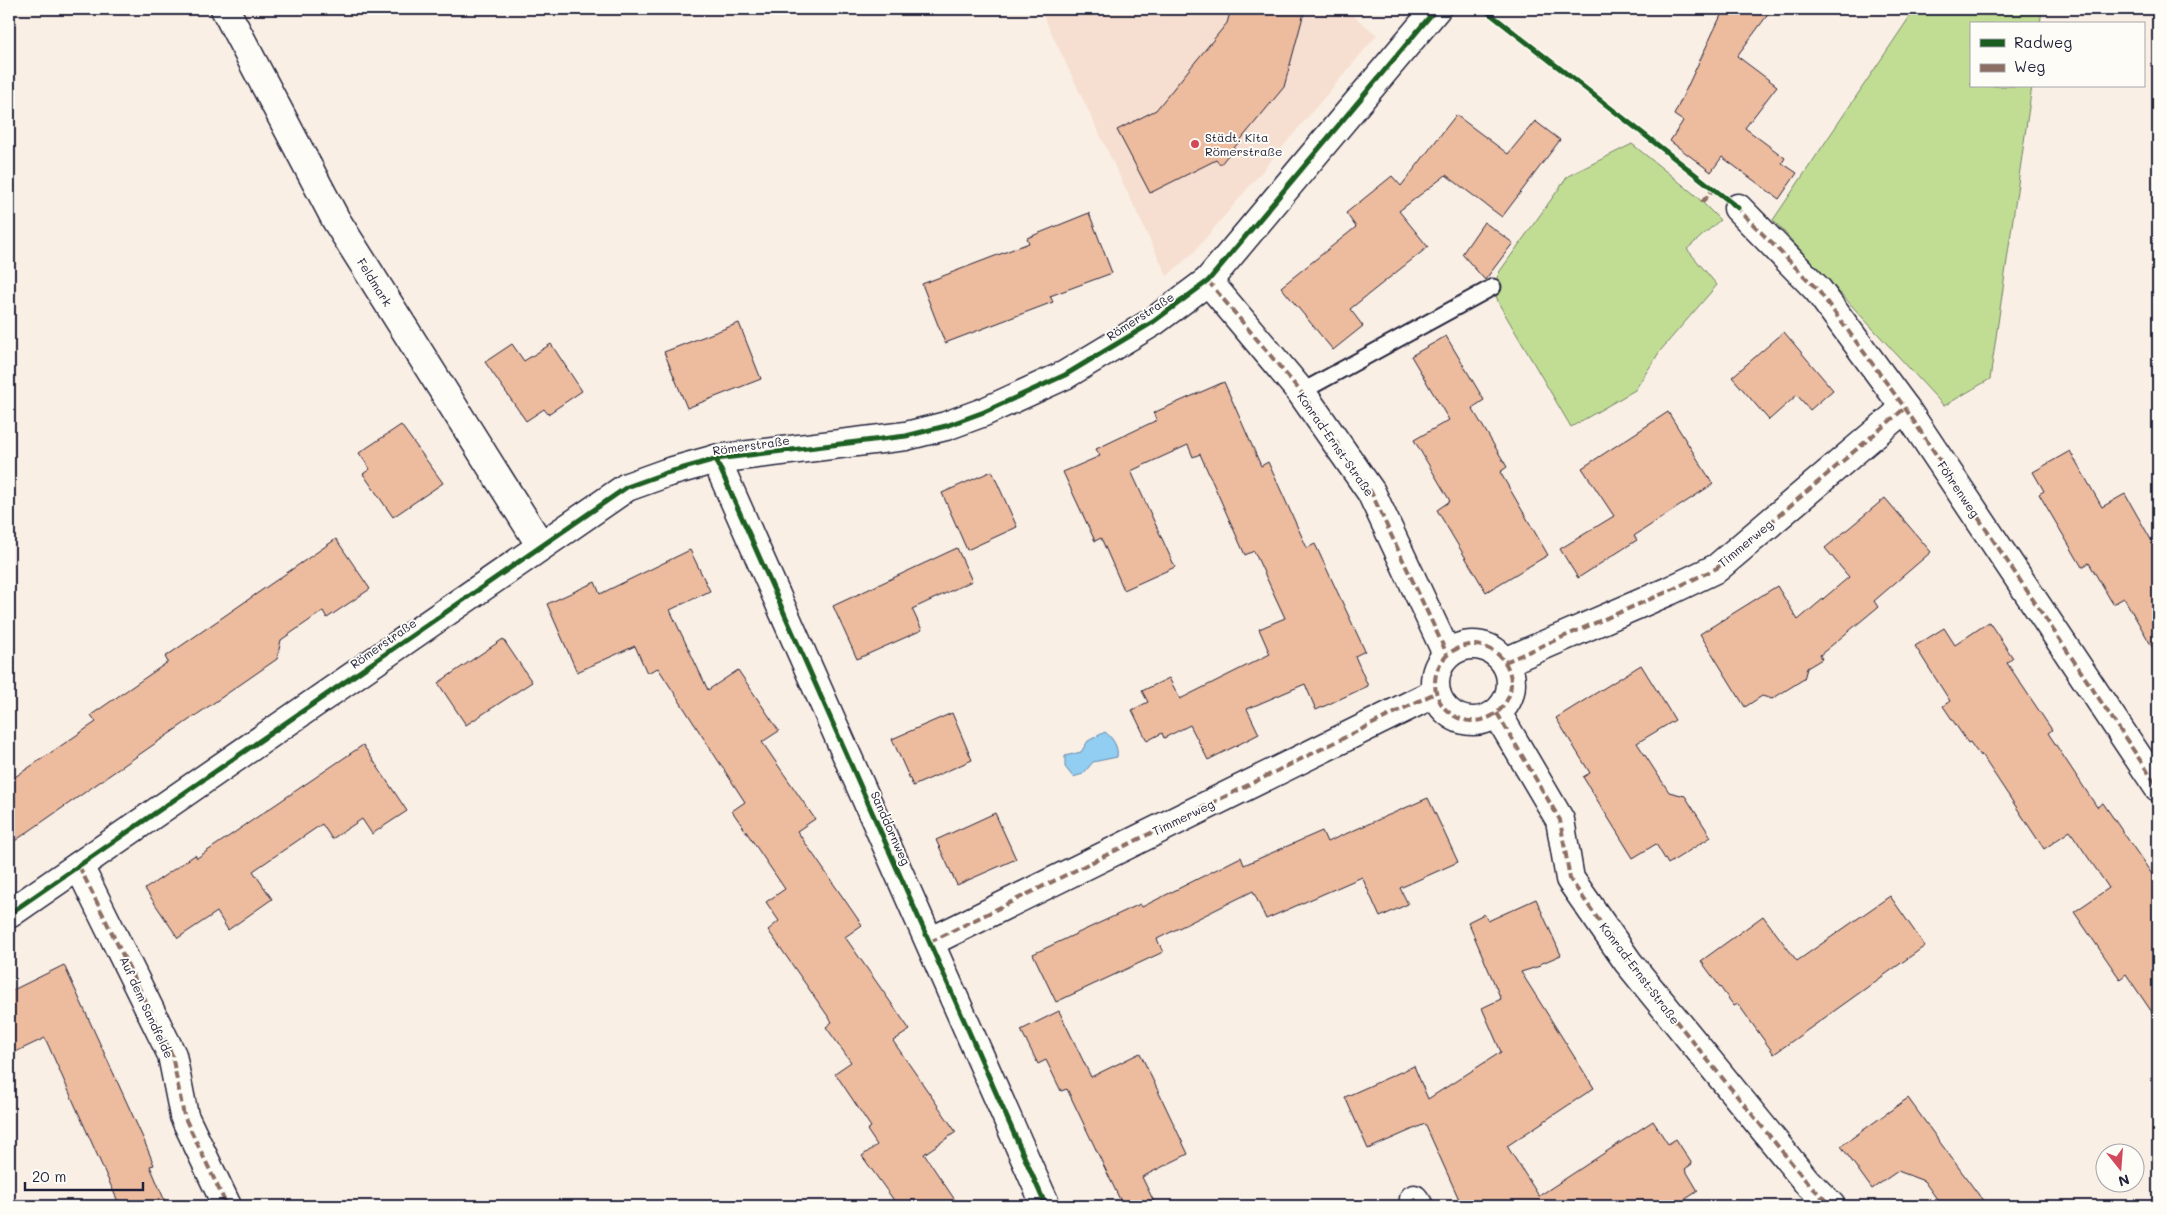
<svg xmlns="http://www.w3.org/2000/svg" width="2167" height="1215" viewBox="0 0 2167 1215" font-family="Mali,sans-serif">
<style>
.built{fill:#f6dfd0}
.green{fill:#c1dd94;stroke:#728068}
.water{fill:#92cdf2;stroke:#6589a9}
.building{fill:#edbb9e;stroke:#22223b}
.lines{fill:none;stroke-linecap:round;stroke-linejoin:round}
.lane-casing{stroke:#22223b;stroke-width:19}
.street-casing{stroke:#22223b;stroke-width:31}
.lane{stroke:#fdfcf7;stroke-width:15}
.street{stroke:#fdfcf7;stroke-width:28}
.quiet{stroke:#8d6e63;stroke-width:4;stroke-dasharray:8 4;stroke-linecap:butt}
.cycleway-casing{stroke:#fdfcf7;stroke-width:8}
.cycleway{stroke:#1b5e20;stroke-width:5}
.poi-dot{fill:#d1495b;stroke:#fdfcf7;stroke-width:2}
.labels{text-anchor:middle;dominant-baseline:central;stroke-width:4;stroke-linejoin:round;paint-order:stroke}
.poi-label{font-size:12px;fill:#22223b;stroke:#fdfcf7;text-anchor:start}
.street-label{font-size:12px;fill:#22223b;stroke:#fdfcf7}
</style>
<rect width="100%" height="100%" fill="#faefe5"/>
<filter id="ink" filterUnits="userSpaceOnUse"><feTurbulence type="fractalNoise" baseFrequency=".02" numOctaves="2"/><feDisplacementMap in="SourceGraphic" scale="10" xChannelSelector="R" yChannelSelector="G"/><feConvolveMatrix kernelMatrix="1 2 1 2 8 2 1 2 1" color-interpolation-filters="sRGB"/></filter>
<g filter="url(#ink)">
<!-- built -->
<path class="built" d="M1040 9H1345L1377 35 1194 252 1167 276Z"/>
<!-- green -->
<g class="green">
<path d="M1915 9H2042L2040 24H1971V86H2032L1990 379 1944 406 1773 220Z"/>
<path d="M1632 144 1694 194 1720 220 1687 249 1717 285 1660 351 1635 390 1571 427 1499 304 1493 287 1500 271 1568 176Z"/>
</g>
<!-- water -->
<path class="water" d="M1105 732C1112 737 1119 747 1117 757L1093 762 1083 774 1073 777 1065 767V756L1081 752 1088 741Z"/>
<!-- building -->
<g class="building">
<path d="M1231 9H1305L1284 87 1220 165 1216 160 1150 193 1117 130 1156 110 1227 23Z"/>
<path d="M1724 9H1772L1737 56 1777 86 1745 128 1785 158 1782 163 1797 173 1779 199 1722 157 1711 172 1670 141 1683 121 1674 115Z"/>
<path d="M1456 115 1508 154 1535 121 1560 140 1502 217 1446 175 1399 211 1428 247 1350 309 1363 326 1333 350 1281 287 1356 227 1346 213 1392 176 1401 186Z"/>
<path d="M1089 213 1112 273 1050 296 1053 302 945 343 922 284 1029 243 1027 238Z"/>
<path d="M1484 222 1513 243 1485 280 1462 254Z"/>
<path d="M739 323 761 379 687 408 664 352Z"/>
<path d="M1784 332 1833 390 1810 410 1797 395 1769 420 1732 377Z"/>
<path d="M1446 336 1484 400 1472 408 1507 467 1500 472 1548 555 1486 592 1437 510 1450 501 1414 440 1449 420 1411 356Z"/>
<path d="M512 344 524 361 551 344 582 391 548 414 544 409 526 421 485 362Z"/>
<path d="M1224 382 1261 466 1268 462 1307 548 1315 544 1365 651 1355 656 1368 686 1316 710 1305 684 1247 709 1259 734 1208 760 1190 725 1164 738 1162 733 1147 741 1132 710 1148 702 1142 691 1169 678 1180 699 1270 654 1259 629 1285 618 1254 551 1245 555 1200 454 1193 457 1188 445 1131 471 1175 567 1124 590 1101 538 1095 541 1063 472 1100 456 1096 449 1157 420 1153 413Z"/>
<path d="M1668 412 1713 484 1634 536 1637 540 1578 578 1560 549 1614 516 1582 468Z"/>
<path d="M401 425 443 483 393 517 363 474 370 469 359 453Z"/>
<path d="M2070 451 2102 507 2125 494 2158 552V657L2124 598 2113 604 2089 563 2082 567 2039 494 2044 491 2033 472Z"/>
<path d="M992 471 1017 527 967 550 942 493Z"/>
<path d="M1885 498 1931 552 1874 601 1878 607 1820 655 1822 659 1807 668 1804 679 1772 699 1762 696 1745 707 1700 634 1777 586 1798 620 1849 577 1825 548Z"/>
<path d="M336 539 370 589 327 618 323 611 281 640 277 659 9 845V781L96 722 91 715 168 662 165 657Z"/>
<path d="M957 548 972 581 912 609 922 630 857 659 833 606Z"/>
<path d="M690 550 710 591 670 610 708 690 738 670 779 731 762 742 815 819 797 831 862 925 845 937 910 1030 893 1041 956 1132 924 1154 959 1206H898L862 1156 877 1145 867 1130 871 1127 835 1073 851 1062 826 1027 832 1022 768 930 779 921 766 902 785 889 732 811 745 802 658 668 647 673 635 646 577 672 547 604 595 582 600 594Z"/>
<path d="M1989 622 2013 658 2007 663 2052 730 2048 733 2097 807 2103 803 2158 883V1021L2126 974 2120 979 2074 912 2109 888 2070 831 2044 849 1981 754 1980 756 1970 742 1968 743 1943 706 1950 701 1915 646 1944 628 1955 645Z"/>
<path d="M503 639 532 682 466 725 438 683Z"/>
<path d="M1641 665 1675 720 1637 743 1669 792 1685 796 1711 837 1668 864 1656 844 1633 858 1583 777 1590 773 1556 718Z"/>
<path d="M952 713 972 760 913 786 892 739Z"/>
<path d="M363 745 407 811 372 834 362 819 332 839 322 824 253 871 272 899 228 930 217 912 178 938 145 889 195 855 197 858Z"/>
<path d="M1428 798 1458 862 1400 888 1408 904 1380 917 1362 877 1266 919 1253 891 1157 939 1163 952 1056 1002 1033 954 1140 904 1142 907 1241 857 1244 865 1322 831 1327 842Z"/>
<path d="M995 813 1016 859 957 885 936 840Z"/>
<path d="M1890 896 1925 946 1774 1054 1738 1004 1734 1006 1701 961 1763 916 1797 961Z"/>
<path d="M1536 899 1561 955 1540 964V966L1521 972 1594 1088 1507 1146 1539 1196 1653 1121 1668 1144 1676 1139 1692 1164 1685 1169 1698 1191 1675 1206H1462L1425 1124 1368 1149 1345 1097 1414 1066 1428 1099 1501 1052 1482 1008 1501 999 1468 922 1484 914 1488 921Z"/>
<path d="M64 965 143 1138 154 1165 150 1166 167 1206H120L45 1038 9 1055V992Z"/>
<path d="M1059 1011 1091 1077 1140 1053 1188 1154 1142 1177 1156 1206H1123L1067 1089 1061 1091 1046 1060 1038 1064 1021 1030Z"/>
<path d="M1908 1098 1939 1141 1987 1206H1942L1924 1181 1898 1171 1872 1189 1841 1146Z"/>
</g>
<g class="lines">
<defs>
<path id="lane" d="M1301 392 1493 287"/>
<g id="street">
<path d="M225 9 336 220 541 546"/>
<path d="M1738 208 1818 290 1905 408 2158 787"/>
<path d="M1208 281 1301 392 1371 492 1447 654"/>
<path d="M716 459 1046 1206"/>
<circle cx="1473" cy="683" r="38"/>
<path d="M1505 662 1669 591 1717 568 1905 408"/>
<path d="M1497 713 1560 820 1570 879 1628 962 1807 1182 1831 1206"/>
<path d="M79 866 172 1055 184 1116 227 1206"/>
<path d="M9 914 627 487 666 473 716 459 906 436 946 426 984 412 1065 375 1153 322 1208 281 1436 9"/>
<path d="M930 942 1435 693"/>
<path d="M1414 1199 1419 1206"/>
</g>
</defs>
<!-- lane casing -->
<use href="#lane" class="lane-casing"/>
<!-- street casing -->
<use href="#street" class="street-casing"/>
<!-- lane -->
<use href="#lane" class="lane"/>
<!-- street -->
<use href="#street" class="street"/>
<!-- quiet -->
<g class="quiet">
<path d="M1702 202 1714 189"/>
<path d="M1735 206 1818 290 1905 408 2158 787"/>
<path d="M1208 281 1301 392 1371 492 1447 654"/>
<circle cx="1473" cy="683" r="38"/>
<path d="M1505 662 1669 591 1717 568 1905 408"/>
<path d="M1497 713 1560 820 1570 879 1628 962 1807 1182 1831 1206"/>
<path d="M79 866 172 1055 184 1116 227 1206"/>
<path d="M930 942 1435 693"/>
<path d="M1414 1199 1419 1206"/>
</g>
<defs>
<g id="cycleway">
<path d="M1484 9 1738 208"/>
<path d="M716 459 1046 1206"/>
<path d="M9 914 627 487 666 473 716 459 906 436 946 426 984 412 1065 375 1153 322 1208 281 1436 9"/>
</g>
</defs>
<!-- cycleway casing -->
<use href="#cycleway" class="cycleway-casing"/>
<!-- cycleway -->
<use href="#cycleway" class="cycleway"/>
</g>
</g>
<!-- markers -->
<circle class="poi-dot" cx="1195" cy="144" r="5"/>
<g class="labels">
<!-- poi labels -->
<g class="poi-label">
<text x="1205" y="137">Städt. Kita<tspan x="1205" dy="14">Römerstraße</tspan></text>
</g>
<!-- street labels -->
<g class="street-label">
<text transform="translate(375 282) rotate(58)">Feldmark</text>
<text transform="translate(1140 316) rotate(-33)">Römerstraße</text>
<text transform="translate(1336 444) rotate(55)">Konrad-Ernst-Straße</text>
<text transform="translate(751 445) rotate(-8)">Römerstraße</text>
<text transform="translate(1959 489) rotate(56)">Föhrenweg</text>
<text transform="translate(1745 543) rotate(-40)">Timmerweg</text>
<text transform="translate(383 643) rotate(-35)">Römerstraße</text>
<text transform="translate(1183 817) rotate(-26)">Timmerweg</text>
<text transform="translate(891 828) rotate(66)">Sanddornweg</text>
<text transform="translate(1640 973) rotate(53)">Konrad-Ernst-Straße</text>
<text transform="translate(147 1007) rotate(65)">Auf dem Sandfelde</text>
</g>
</g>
<!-- margin -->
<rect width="2167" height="1215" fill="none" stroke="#fdfcf7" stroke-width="30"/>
<rect x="15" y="15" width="2137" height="1185" fill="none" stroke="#22223b" stroke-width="2" filter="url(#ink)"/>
<!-- legend -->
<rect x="1970" y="22" width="175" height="65" fill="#fdfcf7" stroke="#a5a5ac"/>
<rect x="1980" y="39" width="25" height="8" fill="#1b5e20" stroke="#a5a5ac"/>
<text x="2014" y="48" font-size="15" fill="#22223b">Radweg</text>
<rect x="1980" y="64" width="25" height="8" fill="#8d6e63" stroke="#a5a5ac"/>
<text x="2014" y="72" font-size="15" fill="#22223b">Weg</text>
<!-- north arrow -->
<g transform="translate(2120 1168) rotate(163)"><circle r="24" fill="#fdfcf7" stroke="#a5a5ac"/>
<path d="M0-4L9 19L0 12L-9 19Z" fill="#d1495b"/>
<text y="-8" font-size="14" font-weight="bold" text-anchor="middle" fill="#22223b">N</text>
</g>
<!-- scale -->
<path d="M25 1182v8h118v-8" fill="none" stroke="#22223b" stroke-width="2.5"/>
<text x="32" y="1182" font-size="15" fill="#22223b" stroke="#fdfcf7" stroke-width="4" paint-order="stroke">20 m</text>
</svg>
